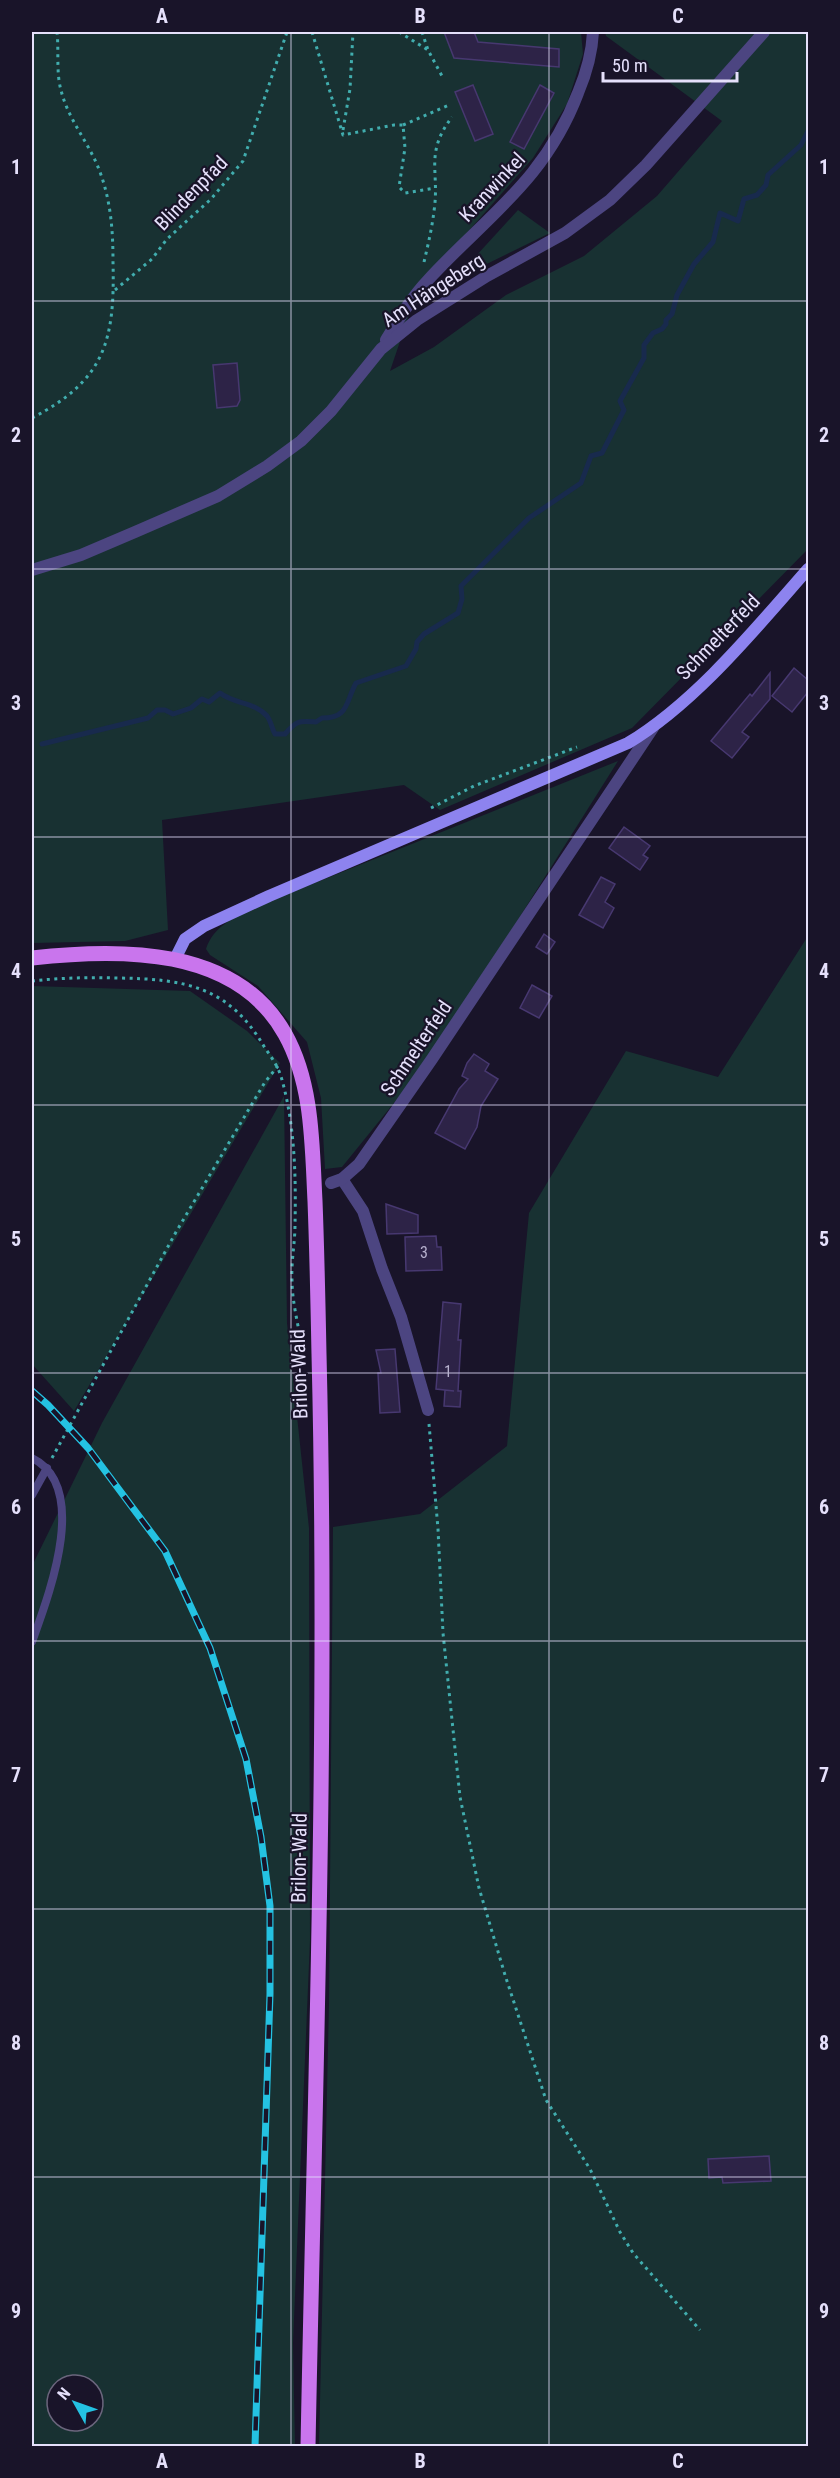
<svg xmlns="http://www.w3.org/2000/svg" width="840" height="2478" viewBox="0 0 840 2478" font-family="'Roboto Condensed',sans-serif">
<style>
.green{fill:#183132;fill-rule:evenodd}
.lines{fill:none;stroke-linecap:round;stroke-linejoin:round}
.stream{stroke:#182a4d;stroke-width:5}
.building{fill:#2d2347;stroke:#473870;stroke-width:1.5}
.path{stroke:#41adae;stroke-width:3;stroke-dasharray:3 4.5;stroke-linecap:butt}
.lane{stroke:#4c4581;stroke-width:8}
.street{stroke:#4c4581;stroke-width:12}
.secondary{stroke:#8d83ef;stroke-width:12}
.primary{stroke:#c975ed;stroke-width:15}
.rail-casing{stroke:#24c2e2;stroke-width:7}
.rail{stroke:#191429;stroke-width:4.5;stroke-dasharray:14;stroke-linecap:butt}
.grid{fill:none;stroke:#e5e0fb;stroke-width:1.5;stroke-opacity:0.55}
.labels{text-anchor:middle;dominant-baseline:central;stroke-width:4.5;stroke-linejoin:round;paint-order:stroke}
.number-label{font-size:16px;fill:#b7b1ce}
.street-label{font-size:20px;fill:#e5e0fb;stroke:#191429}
.neatline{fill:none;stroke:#e5e0fb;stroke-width:2}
.grid-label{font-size:20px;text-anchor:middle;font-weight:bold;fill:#e5e0fb}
</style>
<rect width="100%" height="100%" fill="#191429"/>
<!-- green -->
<g class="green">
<path d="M32 32H581L583 54 567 104 533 158 435 269 412 306 390 371 434 347 506 295 584 256 657 196 722 121 606 36 605 32H808V549L632 728 440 810 404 785 162 820 168 930 125 941 32 943V760L34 757V654L32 653Z"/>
<path d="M518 210 550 233 454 280Z"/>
<path d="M618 761 432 1056 342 1167 325 1169 321 1098 307 1042 258 986 210 955 206 949C214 924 238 916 260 905Z"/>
<path d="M808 936V2446H319L329 2003 333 1527 420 1514 507 1446 529 1213 626 1051 718 1077Z"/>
<path d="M32 986 190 991 247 1031 280 1063 74 1411 32 1364Z"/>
<path d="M284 1096 287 1323 309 1528 310 1940 293 2343 295 2446H32V1566L102 1423ZM57 2385H93V2421H57Z"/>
</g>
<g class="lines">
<!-- stream -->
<path class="stream" d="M42 744 148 718 157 710H165L173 714 191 708 202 699 209 702 220 693C234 704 255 702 267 716 271 721 272 729 275 734H285C297 720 299 721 316 722L322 718C349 718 345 703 356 683L406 666 416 649 417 642 424 634 458 613 462 599 461 586 529 518 581 483 591 456 602 453 624 410 620 401 644 358V345L653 333 662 329 666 324V320L672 314 677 295 694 264 713 242 720 213 738 221 744 199 757 195 766 185 768 175 801 145 808 131"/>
</g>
<!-- building -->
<g class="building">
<path d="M444 32H474L478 42 559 49V67L454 58Z"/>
<path d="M473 85 493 134 475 141 455 92Z"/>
<path d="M540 85 554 93 524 149 510 142Z"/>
<path d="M237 363 240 400 237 406 217 408 213 365Z"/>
<path d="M794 668 808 680V692L792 712 772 696Z"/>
<path d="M770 673V699L742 732 749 737 732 758 711 741 750 694 752 696Z"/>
<path d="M624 827 650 846 643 855 648 858 640 870 609 848Z"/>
<path d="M601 877 615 884 605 902 614 908 603 928 579 915Z"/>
<path d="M544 934 555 942 547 954 536 947Z"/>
<path d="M532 985 552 996 539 1018 520 1008Z"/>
<path d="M474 1054 489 1064 485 1071 498 1079 481 1106 477 1127 465 1149 435 1133 459 1089 468 1079 462 1076 467 1063Z"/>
<path d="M386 1204 418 1215V1233L387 1234Z"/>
<path d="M436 1236 437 1247H441L442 1270 406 1271 405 1237Z"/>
<path d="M443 1302 461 1304 458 1340H461L458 1391H461L460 1407 444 1406 445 1390 454 1391 436 1389Z"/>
<path d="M395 1349 400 1412 380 1413 378 1373H381L376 1350Z"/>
<path d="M769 2156 771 2181 723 2183 722 2177 709 2178 708 2159Z"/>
</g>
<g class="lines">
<!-- path -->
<g class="path">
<path d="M312 32 343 135 394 125H403L405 148 399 187 405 193 435 188"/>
<path d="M399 32 428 50 442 76"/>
<path d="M422 32 428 50"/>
<path d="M403 125 449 105"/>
<path d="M343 130 350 89 353 32"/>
<path d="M424 262C428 245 432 228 434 211 440 171 424 154 452 117"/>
<path d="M115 290 152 259 167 239 211 199 243 161 287 32"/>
<path d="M32 418C105 380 115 341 113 262 113 231 111 202 100 172 90 144 68 120 61 90 56 73 59 50 57 32"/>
<path d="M431 808 474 786 577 747"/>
<path d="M32 981C60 978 89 977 118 978 185 979 229 986 265 1048 272 1058 279 1068 282 1080 295 1126 296 1178 295 1225 295 1243 291 1262 292 1280 292 1301 298 1323 301 1343"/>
<path d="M429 1424 438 1529 443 1633 460 1797 479 1888 505 1975 546 2100 590 2169 620 2232 633 2253 700 2330"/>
<path d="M52 1458 176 1232 265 1082 278 1066"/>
</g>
<!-- lane -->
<g class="lane">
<path d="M32 1458C91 1487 48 1597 32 1642"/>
<path d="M32 1495 47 1468"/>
</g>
<!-- street -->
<g class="street">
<path d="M386 340C399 319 411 298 428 280 487 216 545 180 578 93 586 74 592 53 593 32"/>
<path d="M32 570 81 555 135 532 218 496 267 466 301 441 331 411 381 349 417 320 487 276 565 233 610 200 646 165 764 32"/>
<path d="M342 1179 363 1211 382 1269 401 1317 428 1410"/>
<path d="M331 1183 342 1179 359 1164 432 1059 653 728"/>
</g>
<!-- secondary -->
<path class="secondary" d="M175 959 185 939 204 926 269 896 628 743C696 702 756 628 808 569"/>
<!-- primary -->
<path class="primary" d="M32 958C119 948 236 946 285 1034 313 1084 312 1145 315 1201 317 1252 318 1303 319 1354 328 1718 315 2083 308 2446"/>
<defs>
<path id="rail" d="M32 1391 48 1405 88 1448 165 1551 210 1648 246 1759 261 1837 270 1906V1994L255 2446"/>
</defs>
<!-- rail casing -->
<use href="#rail" class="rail-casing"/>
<!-- rail -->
<use href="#rail" class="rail"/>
</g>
<!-- grid -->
<path class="grid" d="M291 32V2446M549 32V2446M32 301H808M32 569H808M32 837H808M32 1105H808M32 1373H808M32 1641H808M32 1909H808M32 2177H808"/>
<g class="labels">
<!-- number labels -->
<g class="number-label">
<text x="424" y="1252">3</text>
<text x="448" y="1371">1</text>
</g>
<!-- street labels -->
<g class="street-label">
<text transform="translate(492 187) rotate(-47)">Kranwinkel</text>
<text transform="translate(191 193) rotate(-46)">Blindenpfad</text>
<text transform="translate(433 290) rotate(-33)">Am Hängeberg</text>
<text transform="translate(718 637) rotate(-46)">Schmelterfeld</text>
<text transform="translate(416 1048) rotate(-56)">Schmelterfeld</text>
<text transform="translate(299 1374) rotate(-92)">Brilon-Wald</text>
<text transform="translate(299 1858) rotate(-89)">Brilon-Wald</text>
</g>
</g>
<!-- border -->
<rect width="840" height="2478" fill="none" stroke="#191429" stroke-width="66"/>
<!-- north arrow -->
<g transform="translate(75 2403) rotate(310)"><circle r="28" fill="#191429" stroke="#6b667d" stroke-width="1.5"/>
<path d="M0-4.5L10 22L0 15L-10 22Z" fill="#24c2e2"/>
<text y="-9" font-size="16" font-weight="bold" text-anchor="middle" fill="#e5e0fb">N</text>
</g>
<!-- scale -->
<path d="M603 72v9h134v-9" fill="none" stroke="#e5e0fb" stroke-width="3"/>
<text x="612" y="72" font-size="18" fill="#e5e0fb" stroke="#191429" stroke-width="4.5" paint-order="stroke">50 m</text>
<rect x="33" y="33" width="774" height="2412" class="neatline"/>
<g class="grid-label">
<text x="162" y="23">A</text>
<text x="420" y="23">B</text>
<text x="678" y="23">C</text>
<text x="16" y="174">1</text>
<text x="824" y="174">1</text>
<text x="16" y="442">2</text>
<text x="824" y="442">2</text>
<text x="16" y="710">3</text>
<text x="824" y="710">3</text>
<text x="16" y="978">4</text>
<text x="824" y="978">4</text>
<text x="16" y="1246">5</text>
<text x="824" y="1246">5</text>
<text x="16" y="1514">6</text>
<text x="824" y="1514">6</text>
<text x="16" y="1782">7</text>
<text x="824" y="1782">7</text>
<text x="16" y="2050">8</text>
<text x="824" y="2050">8</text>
<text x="16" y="2318">9</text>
<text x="824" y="2318">9</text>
<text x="162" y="2468">A</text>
<text x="420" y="2468">B</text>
<text x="678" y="2468">C</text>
</g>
</svg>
